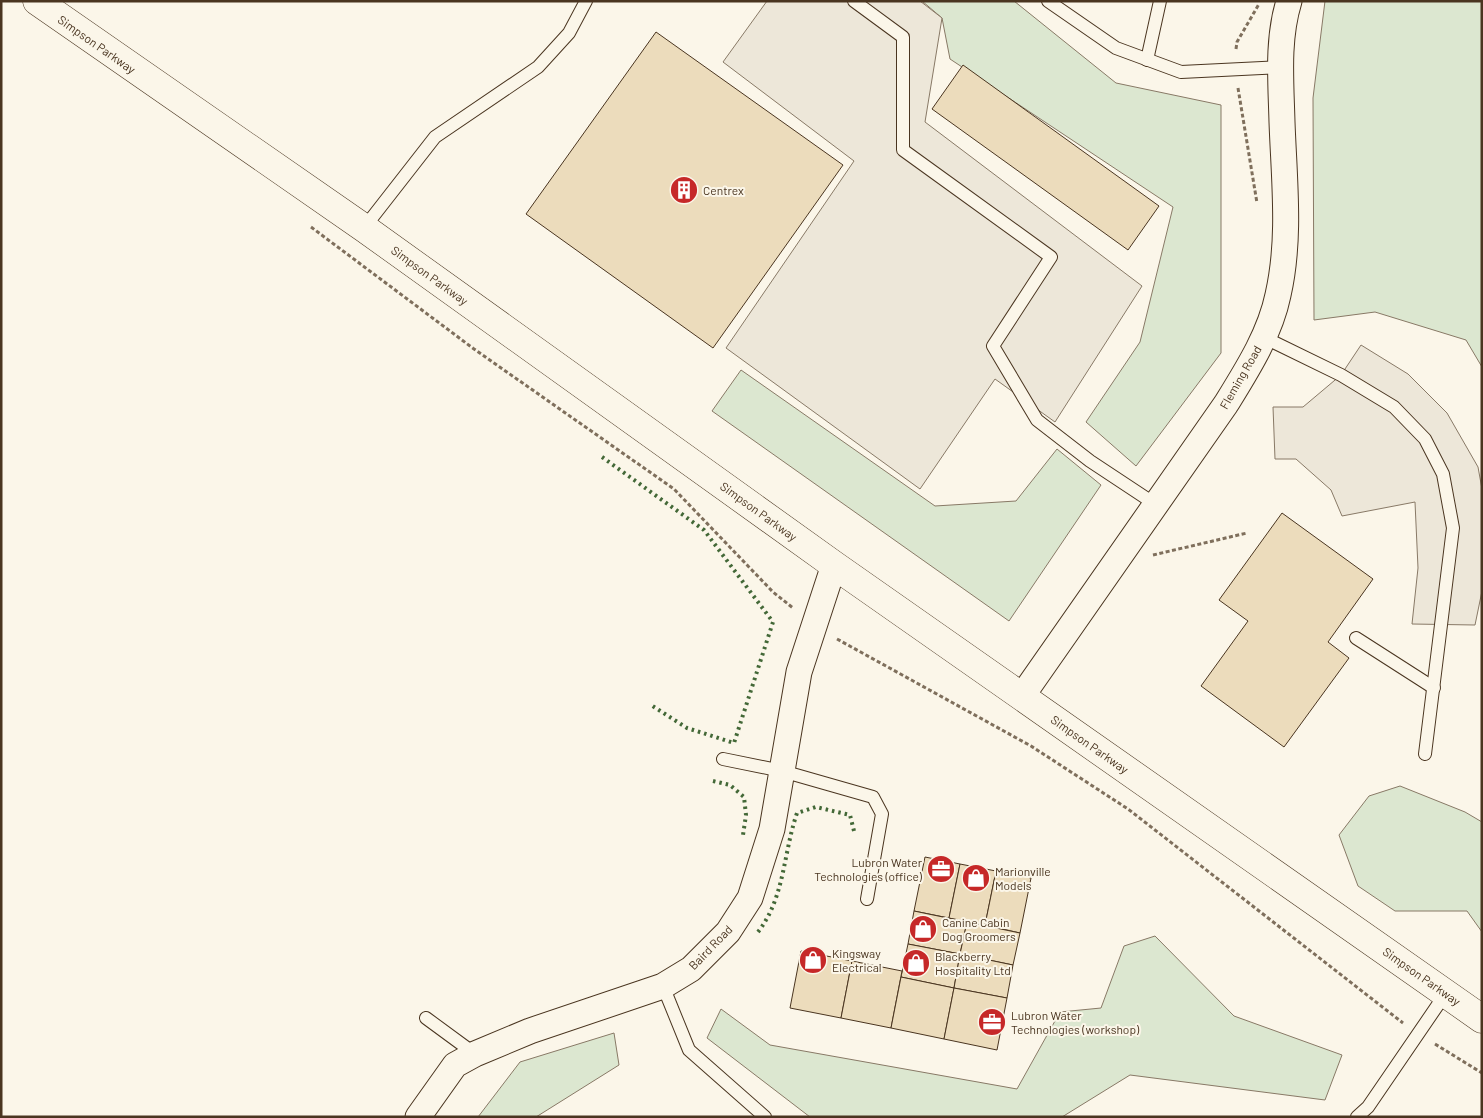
<svg xmlns="http://www.w3.org/2000/svg" width="1483" height="1118" viewBox="0 0 1483 1118" font-family="Barlow,sans-serif">
<style>
.green{fill:#dce7d0;stroke:#887966}
.parking{fill:#ede7d9;stroke:#887966}
.building{fill:#ecdcbc;stroke:#4a3520}
.lines{fill:none;stroke-linecap:round;stroke-linejoin:round}
.service-casing{stroke:#4a3520;stroke-width:14}
.minor-casing{stroke:#4a3520;stroke-width:27}
.secondary-casing{stroke:#4a3520;stroke-width:29}
.path{stroke:#7f6f5c;stroke-width:3;stroke-dasharray:4 2.5;stroke-linecap:butt}
.service{stroke:#fbf6e9;stroke-width:12}
.minor{stroke:#fbf6e9;stroke-width:25}
.secondary{stroke:#fbf6e9;stroke-width:28}
.hedge{stroke:#436837;stroke-width:4;stroke-dasharray:2.5 4;stroke-linecap:butt}
.labels{text-anchor:middle;dominant-baseline:central;stroke-width:4;stroke-linejoin:round;paint-order:stroke}
.street-label{font-size:12px;fill:#4a3520;stroke:#fbf6e9}
.poi-label{font-size:12px;fill:#4a3520;stroke:#fbf6e9;text-anchor:start}
</style>
<rect width="100%" height="100%" fill="#fbf6e9"/>
<!-- green -->
<g class="green">
<path d="M922 1H1014L1116 83 1221 105V353L1136 466 1086 422 1140 342 1173 207 950 59 942 18Z"/>
<path d="M1325 1H1482V367L1466 340 1375 312 1314 320 1313 98Z"/>
<path d="M741 370 935 506 1016 501 1057 449 1101 485 1009 621 712 411Z"/>
<path d="M1400 786 1465 812 1482 822V932L1467 911H1395L1358 886 1339 835 1369 796Z"/>
<path d="M1155 936 1234 1016 1342 1055 1325 1100 1130 1075 1062 1117H810L707 1038 721 1009 770 1045 1017 1089 1060 1012 1101 1008 1124 946Z"/>
<path d="M614 1033 619 1065 536 1117H478L520 1062Z"/>
</g>
<!-- parking -->
<g class="parking">
<path d="M767 1H920L942 18 925 122 1142 286 1055 422 995 379 920 489 726 348 854 161 723 62Z"/>
<path d="M1361 345 1408 374 1447 413 1478 467 1482 489V591L1475 625 1412 624 1418 568 1415 502 1342 516 1331 490 1296 459H1275L1273 407H1303L1341 375Z"/>
</g>
<!-- building -->
<g class="building">
<path d="M656 32 843 165 713 348 526 214Z"/>
<path d="M963 65 1159 206 1128 250 932 109Z"/>
<path d="M1282 513 1373 579 1328 642 1349 658 1284 747 1201 686 1248 621 1219 600Z"/>
<path d="M925 857 960 864 949 918 914 911Z"/>
<path d="M960 864 996 871 985 925 949 918Z"/>
<path d="M996 871 1031 878 1020 933 985 925Z"/>
<path d="M914 911 967 922 960 954 908 944Z"/>
<path d="M967 922 1020 933 1013 965 960 954Z"/>
<path d="M908 944 960 954 954 988 901 977Z"/>
<path d="M801 951 852 961 841 1018 790 1008Z"/>
<path d="M960 954 1013 965 1007 998 954 988Z"/>
<path d="M852 961 902 971 891 1028 841 1018Z"/>
<path d="M901 977 954 988 944 1039 891 1028Z"/>
<path d="M954 988 1007 998 997 1050 944 1039Z"/>
</g>
<g class="lines">
<defs>
<g id="service">
<path d="M854 1 903 37V150L1051 257 993 346 1037 420 1090 461 1155 504"/>
<path d="M1048 1 1116 48 1181 72 1280 67"/>
<path d="M1147 60 1160 1"/>
<path d="M364 228 435 137 538 67 569 33 586 1"/>
<path d="M1263 337 1341 375 1394 407 1425 439 1443 474 1453 528 1425 754"/>
<path d="M1356 638 1434 688"/>
<path d="M723 759 782 771 873 797 882 814 867 899"/>
<path d="M663 986 689 1050 765 1117"/>
<path d="M426 1018 475 1054"/>
<path d="M1357 1117 1368 1107 1446 993"/>
</g>
<g id="minor">
<path d="M1022 696 1226 404C1247 370 1270 334 1278 295 1291 238 1284 179 1282 122 1281 82 1277 40 1289 1"/>
<path d="M418 1117 455 1065 475 1054 530 1031 663 986 691 969 728 932 750 898 772 829 799 672 834 565"/>
</g>
<path id="secondary" d="M37 1 364 228 834 565 1482 1019"/>
</defs>
<!-- service casing -->
<use href="#service" class="service-casing"/>
<!-- minor casing -->
<use href="#minor" class="minor-casing"/>
<!-- secondary casing -->
<use href="#secondary" class="secondary-casing"/>
<!-- path -->
<g class="path">
<path d="M1236 49 1237 42 1259 4"/>
<path d="M1238 88 1257 203"/>
<path d="M311 227 474 349 674 489 773 592 793 608"/>
<path d="M1153 555 1247 533"/>
<path d="M837 639 1031 746 1128 809 1403 1023"/>
<path d="M1435 1044 1482 1073"/>
</g>
<!-- service -->
<use href="#service" class="service"/>
<!-- minor -->
<use href="#minor" class="minor"/>
<!-- secondary -->
<use href="#secondary" class="secondary"/>
<!-- hedge -->
<g class="hedge">
<path d="M602 457 704 530 773 622 734 743 687 728 651 705"/>
<path d="M713 781 730 785 744 797 746 815 743 835"/>
<path d="M758 932C785 897 783 854 797 813L816 807 850 815 854 831"/>
</g>
</g>
<!-- icons -->
<defs>
<symbol id="building-disc" viewBox="-11 -11 22 22"><circle r="9.5" fill="#c62828" stroke="#fbf6e9"/><path d="M-4-6H4V6H1V3H-1V6H-4ZM-2.5-4.3h1.7v1.8h-1.7ZM.8-4.3h1.7v1.8H.8ZM-2.5-1h1.7V.8h-1.7ZM.8-1h1.7V.8H.8Z" fill="#fff"/></symbol>
<symbol id="office-disc" viewBox="-11 -11 22 22"><circle r="9.5" fill="#c62828" stroke="#fbf6e9"/><path d="M-6-3h4V-5.5h4V-3h4V5H-6ZM-1-4.5V-3h2v-1.5ZM-6 0V1H6V0Z" fill="#fff"/></symbol>
<symbol id="shop-disc" viewBox="-11 -11 22 22"><circle r="9.5" fill="#c62828" stroke="#fbf6e9"/><path d="M-5-2.5h2.3a2.7 3.5 0 0 1 5.4 0H5L5.5 6h-11ZM-1.5-2.5h3a1.5 2.3 0 0 0-3 0Z" fill="#fff"/></symbol>
</defs>
<g fill-rule="evenodd">
<use href="#building-disc" x="668" y="174" width="32" height="32"/>
<use href="#office-disc" x="925" y="853" width="32" height="32"/>
<use href="#shop-disc" x="960" y="862" width="32" height="32"/>
<use href="#shop-disc" x="907" y="913" width="32" height="32"/>
<use href="#shop-disc" x="797" y="944" width="32" height="32"/>
<use href="#shop-disc" x="900" y="947" width="32" height="32"/>
<use href="#office-disc" x="976" y="1006" width="32" height="32"/>
</g>
<g class="labels">
<!-- street labels -->
<g class="street-label">
<text transform="translate(97 44) rotate(35)">Simpson Parkway</text>
<text transform="translate(430 275) rotate(36)">Simpson Parkway</text>
<text transform="translate(1240 377) rotate(-60)">Fleming Road</text>
<text transform="translate(759 511) rotate(36)">Simpson Parkway</text>
<text transform="translate(1090 744) rotate(35)">Simpson Parkway</text>
<text transform="translate(710 947) rotate(-46)">Baird Road</text>
<text transform="translate(1422 976) rotate(35)">Simpson Parkway</text>
</g>
<!-- poi labels -->
<g class="poi-label">
<text x="703" y="190">Centrex</text>
<text x="922" y="862" text-anchor="end">Lubron Water<tspan x="922" dy="14">Technologies (office)</tspan></text>
<text x="995" y="871">Marionville<tspan x="995" dy="14">Models</tspan></text>
<text x="942" y="922">Canine Cabin<tspan x="942" dy="14">Dog Groomers</tspan></text>
<text x="832" y="953">Kingsway<tspan x="832" dy="14">Electrical</tspan></text>
<text x="935" y="956">Blackberry<tspan x="935" dy="14">Hospitality Ltd</tspan></text>
<text x="1011" y="1015">Lubron Water<tspan x="1011" dy="14">Technologies (workshop)</tspan></text>
</g>
</g>
<!-- border -->
<rect width="1483" height="1118" fill="none" stroke="#4a3520" stroke-width="5"/>
</svg>
